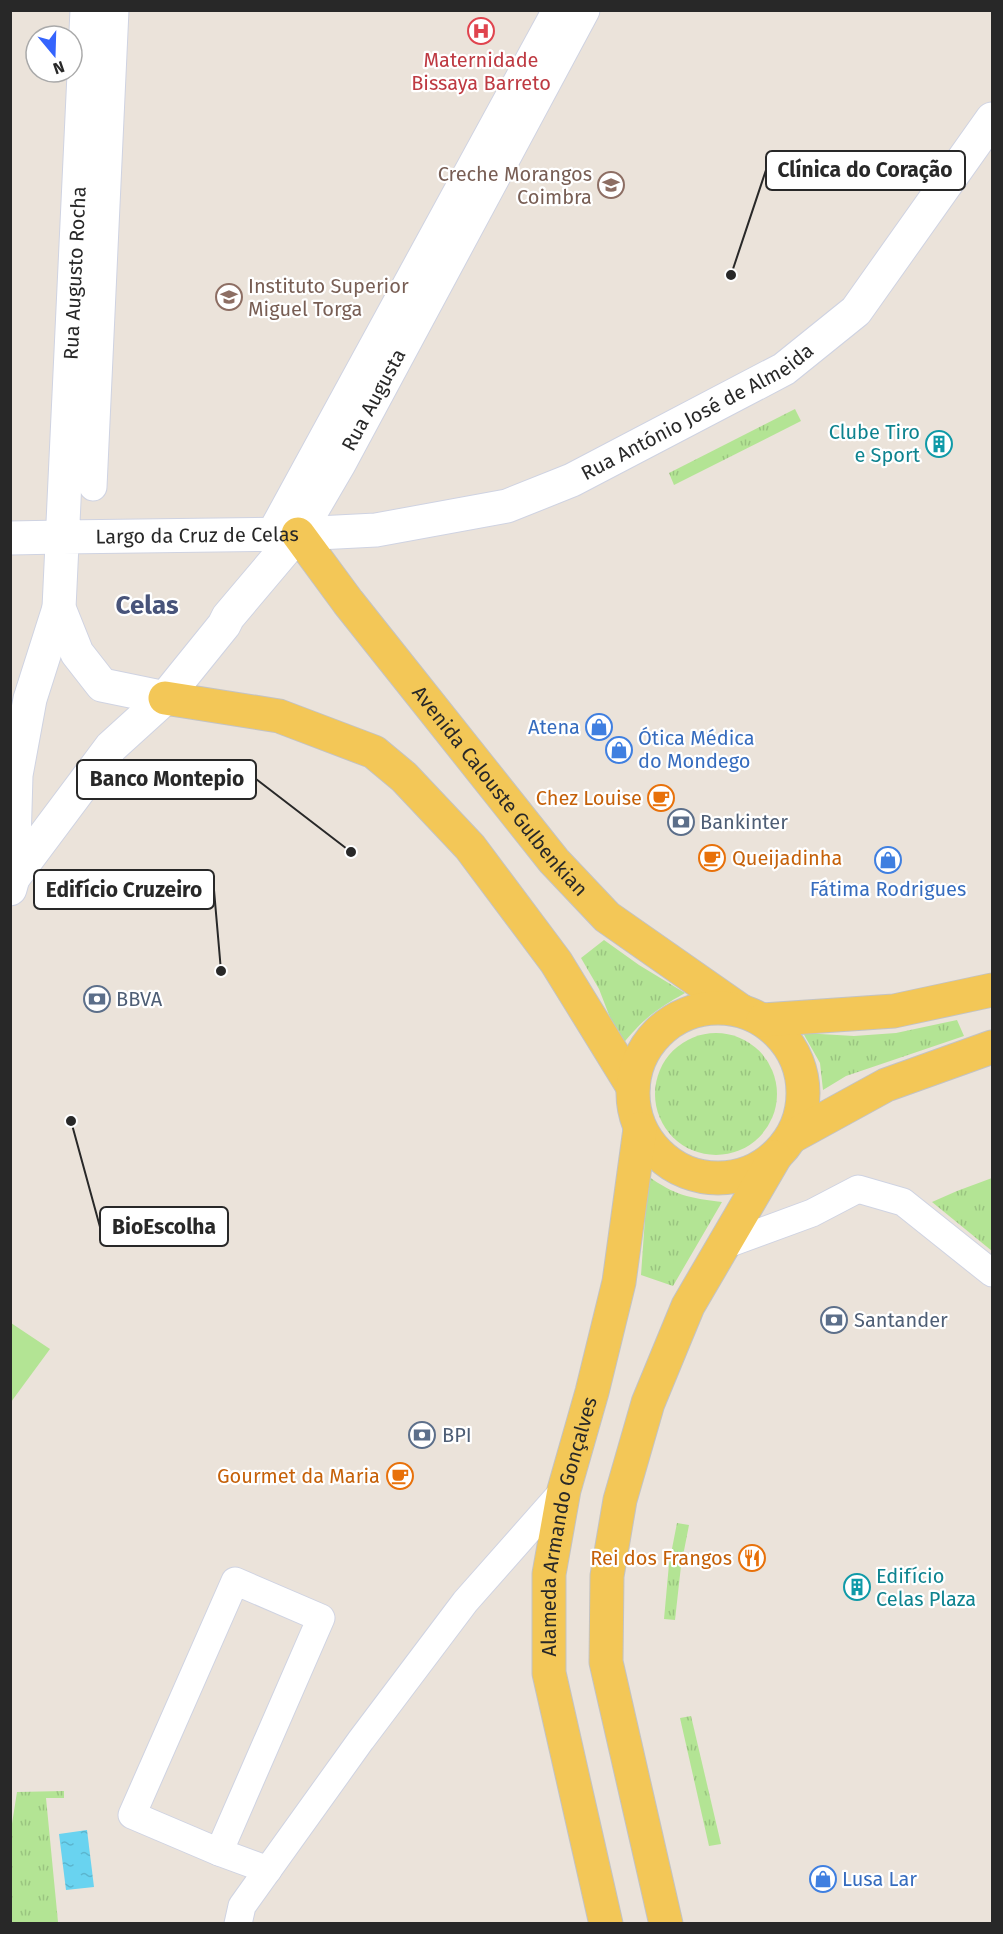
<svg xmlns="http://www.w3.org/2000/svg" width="1003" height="1934" viewBox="0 0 1003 1934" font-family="'Fira Sans',sans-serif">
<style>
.grass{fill:url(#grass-tufts)}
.garden{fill:#b3e494}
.water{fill:url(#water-ripples)}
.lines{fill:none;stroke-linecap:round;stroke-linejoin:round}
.service-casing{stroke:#cfd3e2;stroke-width:29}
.minor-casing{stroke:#cfd3e2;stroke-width:35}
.tertiary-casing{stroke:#cfd3e2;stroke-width:35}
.primary-casing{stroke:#c3c3c3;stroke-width:35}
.service{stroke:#fff;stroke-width:27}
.minor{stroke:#fff;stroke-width:33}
.tertiary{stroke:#fff;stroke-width:33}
.primary{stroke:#f3c757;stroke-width:33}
.labels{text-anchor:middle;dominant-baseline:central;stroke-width:4.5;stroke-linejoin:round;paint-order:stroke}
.health-label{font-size:20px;fill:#be3a42;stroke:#fff}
.education-label{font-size:20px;fill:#785e54;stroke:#fff;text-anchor:end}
.street-label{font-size:20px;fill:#282828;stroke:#fff}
.culture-label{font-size:20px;fill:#0d838f;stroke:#fff;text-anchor:end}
.shop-label{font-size:20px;fill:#366cbe;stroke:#fff;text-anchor:start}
.food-label{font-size:20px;fill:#c56008;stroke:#fff;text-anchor:end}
.service-label{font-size:20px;fill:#4e5e75;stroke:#fff;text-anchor:start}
.district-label{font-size:26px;font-weight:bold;fill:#48547a;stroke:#fff}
.leader{fill:none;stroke:#282828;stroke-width:2}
.callout-dot{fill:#282828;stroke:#fff;stroke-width:2}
.callout{fill:#fff;stroke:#282828;stroke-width:2}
.callout-label{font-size:21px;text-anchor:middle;font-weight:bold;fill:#282828}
</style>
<defs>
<pattern id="grass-tufts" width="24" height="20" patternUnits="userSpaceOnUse" patternTransform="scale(1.5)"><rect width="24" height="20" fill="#b3e494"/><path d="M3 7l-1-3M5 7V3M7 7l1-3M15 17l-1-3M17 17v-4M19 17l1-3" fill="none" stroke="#9ac480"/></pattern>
<pattern id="water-ripples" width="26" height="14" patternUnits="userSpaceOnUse" patternTransform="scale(1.5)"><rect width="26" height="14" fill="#69d3f0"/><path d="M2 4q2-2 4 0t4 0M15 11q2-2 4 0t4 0" fill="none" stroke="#5bb5ce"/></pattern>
</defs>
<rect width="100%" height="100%" fill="#ebe3da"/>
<!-- grass -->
<g class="grass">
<path d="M795 409 801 421 674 485 669 473Z"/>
<path d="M604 940 639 965 685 993C655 1010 643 1019 621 1046L599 989 581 958Z"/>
<path d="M957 1020 964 1036 846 1076 823 1090 820 1063 803 1033 854 1036 896 1033Z"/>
<circle cx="716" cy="1094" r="61"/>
<path d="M648 1176C674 1195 689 1198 722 1202L673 1286 641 1275Z"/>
<path d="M992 1178V1251L932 1202 957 1191Z"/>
<path d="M677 1523 689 1525 681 1566 675 1620 664 1619 669 1564Z"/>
<path d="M691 1716 721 1844 709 1846 680 1718Z"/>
<path d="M64 1791V1798H46L58 1922 11 1923V1830L17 1792Z"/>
</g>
<!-- garden -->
<path class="garden" d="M11 1323 50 1349 11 1402Z"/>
<!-- water -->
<path class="water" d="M87 1830 94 1887 66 1890 59 1834Z"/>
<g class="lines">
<defs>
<g id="service">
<path d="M93 487 115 10"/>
<path d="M270 534 556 10"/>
<path d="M722 1246 812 1213 858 1189 903 1202 992 1273"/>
<path d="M235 1581 321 1618 219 1852 132 1815Z"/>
<path d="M219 1852 268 1870"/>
<path d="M238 1924 242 1906 361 1740 465 1602 564 1490"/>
</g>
<g id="minor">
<path id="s1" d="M298 534 339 464 583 10"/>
<path d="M10 538 62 537"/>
</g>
<g id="tertiary">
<path id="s2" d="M298 534 376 530 507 506 572 480 784 369 856 311 992 119"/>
<path id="s3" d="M62 537 298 534 228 617 224 625 165 698 102 685 77 653 59 608 87 10"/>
<path d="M13 878 111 747 165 698"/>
<path d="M10 889 13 878 16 775 30 699 59 608"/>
</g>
<g id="primary">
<path id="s4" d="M298 534 348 602 554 861 607 917 740 1010"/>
<path d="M165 698 279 716 374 752 404 777 470 847 556 962 633 1087"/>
<circle cx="718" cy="1093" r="85"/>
<path d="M763 1020 894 1011 992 990"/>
<path d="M793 1136 886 1085 992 1047"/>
<path id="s5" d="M606 1924 549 1673V1574L564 1490 592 1392 619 1282 640 1129"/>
<path d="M666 1924 606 1662 607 1576 620 1500 648 1403 688 1306 775 1157"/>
</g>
</defs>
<!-- service casing -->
<use href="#service" class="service-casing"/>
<!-- minor casing -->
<use href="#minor" class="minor-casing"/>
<!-- tertiary casing -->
<use href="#tertiary" class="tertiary-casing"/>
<!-- primary casing -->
<use href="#primary" class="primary-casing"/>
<!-- service -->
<use href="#service" class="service"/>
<!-- minor -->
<use href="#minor" class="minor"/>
<!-- tertiary -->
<use href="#tertiary" class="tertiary"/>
<!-- primary -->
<use href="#primary" class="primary"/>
</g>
<!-- icons -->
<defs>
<symbol id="hospital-ring" viewBox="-11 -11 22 22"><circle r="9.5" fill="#fff" stroke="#e0444e" stroke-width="1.5"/><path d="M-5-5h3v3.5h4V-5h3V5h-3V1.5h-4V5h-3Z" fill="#e0444e"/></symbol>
<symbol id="school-ring" viewBox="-11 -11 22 22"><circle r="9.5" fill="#fff" stroke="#8d6e63" stroke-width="1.5"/><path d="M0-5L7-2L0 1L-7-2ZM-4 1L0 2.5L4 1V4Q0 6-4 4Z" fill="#8d6e63"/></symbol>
<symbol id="university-ring" viewBox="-11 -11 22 22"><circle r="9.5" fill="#fff" stroke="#8d6e63" stroke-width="1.5"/><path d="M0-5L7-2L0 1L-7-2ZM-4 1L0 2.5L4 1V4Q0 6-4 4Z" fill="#8d6e63"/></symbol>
<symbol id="building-ring" viewBox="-11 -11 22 22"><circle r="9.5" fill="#fff" stroke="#0f9aa8" stroke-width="1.5"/><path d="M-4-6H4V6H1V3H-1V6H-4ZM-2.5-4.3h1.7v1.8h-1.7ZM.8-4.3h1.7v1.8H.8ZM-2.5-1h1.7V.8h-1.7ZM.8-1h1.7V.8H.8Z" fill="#0f9aa8"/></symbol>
<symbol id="shop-ring" viewBox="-11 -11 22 22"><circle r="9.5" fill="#fff" stroke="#3f7fe0" stroke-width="1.5"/><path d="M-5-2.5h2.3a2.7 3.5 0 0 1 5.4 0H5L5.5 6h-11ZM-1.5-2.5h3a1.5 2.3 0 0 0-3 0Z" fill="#3f7fe0"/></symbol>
<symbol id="cafe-ring" viewBox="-11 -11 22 22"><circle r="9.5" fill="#fff" stroke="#e8710a" stroke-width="1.5"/><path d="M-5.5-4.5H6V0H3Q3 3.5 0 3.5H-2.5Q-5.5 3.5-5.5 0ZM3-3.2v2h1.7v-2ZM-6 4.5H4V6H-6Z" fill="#e8710a"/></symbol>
<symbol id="bank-ring" viewBox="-11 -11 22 22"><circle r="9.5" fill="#fff" stroke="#5c6f8a" stroke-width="1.5"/><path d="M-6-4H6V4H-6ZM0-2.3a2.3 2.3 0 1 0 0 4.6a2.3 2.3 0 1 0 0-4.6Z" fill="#5c6f8a"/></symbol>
<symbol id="restaurant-ring" viewBox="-11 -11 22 22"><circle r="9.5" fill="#fff" stroke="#e8710a" stroke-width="1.5"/><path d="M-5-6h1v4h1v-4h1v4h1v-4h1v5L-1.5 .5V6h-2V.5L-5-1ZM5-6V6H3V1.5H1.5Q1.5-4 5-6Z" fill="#e8710a"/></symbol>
</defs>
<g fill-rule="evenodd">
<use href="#hospital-ring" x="466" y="16" width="30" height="30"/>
<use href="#school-ring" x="596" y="170" width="30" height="30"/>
<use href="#university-ring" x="214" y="282" width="30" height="30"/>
<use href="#building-ring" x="924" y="429" width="30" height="30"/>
<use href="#shop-ring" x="584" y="712" width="30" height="30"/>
<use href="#shop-ring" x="604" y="735" width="30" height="30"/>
<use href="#cafe-ring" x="646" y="783" width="30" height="30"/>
<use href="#bank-ring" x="666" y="807" width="30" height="30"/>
<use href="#cafe-ring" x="697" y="843" width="30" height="30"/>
<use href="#shop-ring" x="873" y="845" width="30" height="30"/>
<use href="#bank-ring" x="82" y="984" width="30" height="30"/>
<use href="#bank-ring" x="819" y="1305" width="30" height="30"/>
<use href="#bank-ring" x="407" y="1420" width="30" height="30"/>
<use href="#cafe-ring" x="385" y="1461" width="30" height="30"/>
<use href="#restaurant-ring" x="737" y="1543" width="30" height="30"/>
<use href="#building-ring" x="842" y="1572" width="30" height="30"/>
<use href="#shop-ring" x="808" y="1864" width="30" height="30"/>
</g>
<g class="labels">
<!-- health labels -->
<g class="health-label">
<text x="481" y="60">Maternidade<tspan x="481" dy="23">Bissaya Barreto</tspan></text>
</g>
<!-- education labels -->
<g class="education-label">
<text x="592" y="174">Creche Morangos<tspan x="592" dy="23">Coimbra</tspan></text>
<text x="248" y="286" text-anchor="start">Instituto Superior<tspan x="248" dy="23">Miguel Torga</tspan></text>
</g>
<!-- street labels -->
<g class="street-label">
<text stroke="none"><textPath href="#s3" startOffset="936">Rua Augusto Rocha</textPath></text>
<text stroke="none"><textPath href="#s1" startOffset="154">Rua Augusta</textPath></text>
<text stroke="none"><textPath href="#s2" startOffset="424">Rua António José de Almeida</textPath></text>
<text stroke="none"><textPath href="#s3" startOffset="135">Largo da Cruz de Celas</textPath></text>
<text stroke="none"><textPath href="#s4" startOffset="327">Avenida Calouste Gulbenkian</textPath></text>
<text stroke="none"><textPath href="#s5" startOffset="406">Alameda Armando Gonçalves</textPath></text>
</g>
<!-- culture labels -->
<g class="culture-label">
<text x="920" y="432">Clube Tiro<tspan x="920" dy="23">e Sport</tspan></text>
<text x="876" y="1576" text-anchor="start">Edifício<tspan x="876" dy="23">Celas Plaza</tspan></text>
</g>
<!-- shop labels -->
<g class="shop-label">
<text x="580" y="727" text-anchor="end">Atena</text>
<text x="638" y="738">Ótica Médica<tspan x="638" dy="23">do Mondego</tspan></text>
<text x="888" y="889" text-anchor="middle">Fátima Rodrigues</text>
<text x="842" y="1879">Lusa Lar</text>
</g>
<!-- food labels -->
<g class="food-label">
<text x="642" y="798">Chez Louise</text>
<text x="732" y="858" text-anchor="start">Queijadinha</text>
<text x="380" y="1476">Gourmet da Maria</text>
<text x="732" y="1558">Rei dos Frangos</text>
</g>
<!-- service labels -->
<g class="service-label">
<text x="700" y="822">Bankinter</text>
<text x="116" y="999">BBVA</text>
<text x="854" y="1320">Santander</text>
<text x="442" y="1435">BPI</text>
</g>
<!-- district labels -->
<g class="district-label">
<text x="147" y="605">Celas</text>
</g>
</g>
<!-- callouts -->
<path class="leader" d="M731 275L766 170M351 852L256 779M221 971L214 890M71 1121L100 1227"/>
<g class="callout-dot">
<circle cx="731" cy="275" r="6"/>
<circle cx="351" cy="852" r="6"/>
<circle cx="221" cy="971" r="6"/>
<circle cx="71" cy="1121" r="6"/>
</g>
<g class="callout">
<rect x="766" y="151" width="199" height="39" rx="6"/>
<rect x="77" y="760" width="179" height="39" rx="6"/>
<rect x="34" y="870" width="180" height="39" rx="6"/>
<rect x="100" y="1207" width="128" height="39" rx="6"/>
</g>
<g class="callout-label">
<text x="865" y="177">Clínica do Coração</text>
<text x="167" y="786">Banco Montepio</text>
<text x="124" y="897">Edifício Cruzeiro</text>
<text x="164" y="1234">BioEscolha</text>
</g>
<!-- border -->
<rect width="1003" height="1934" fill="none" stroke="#282828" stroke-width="24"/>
<!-- north arrow -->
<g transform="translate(54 54) rotate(161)"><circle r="28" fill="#ffffff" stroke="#a9a9a9" stroke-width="1.5"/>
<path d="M0-4.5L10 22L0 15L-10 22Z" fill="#3564fd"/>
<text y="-9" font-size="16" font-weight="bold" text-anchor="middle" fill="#282828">N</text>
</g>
</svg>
